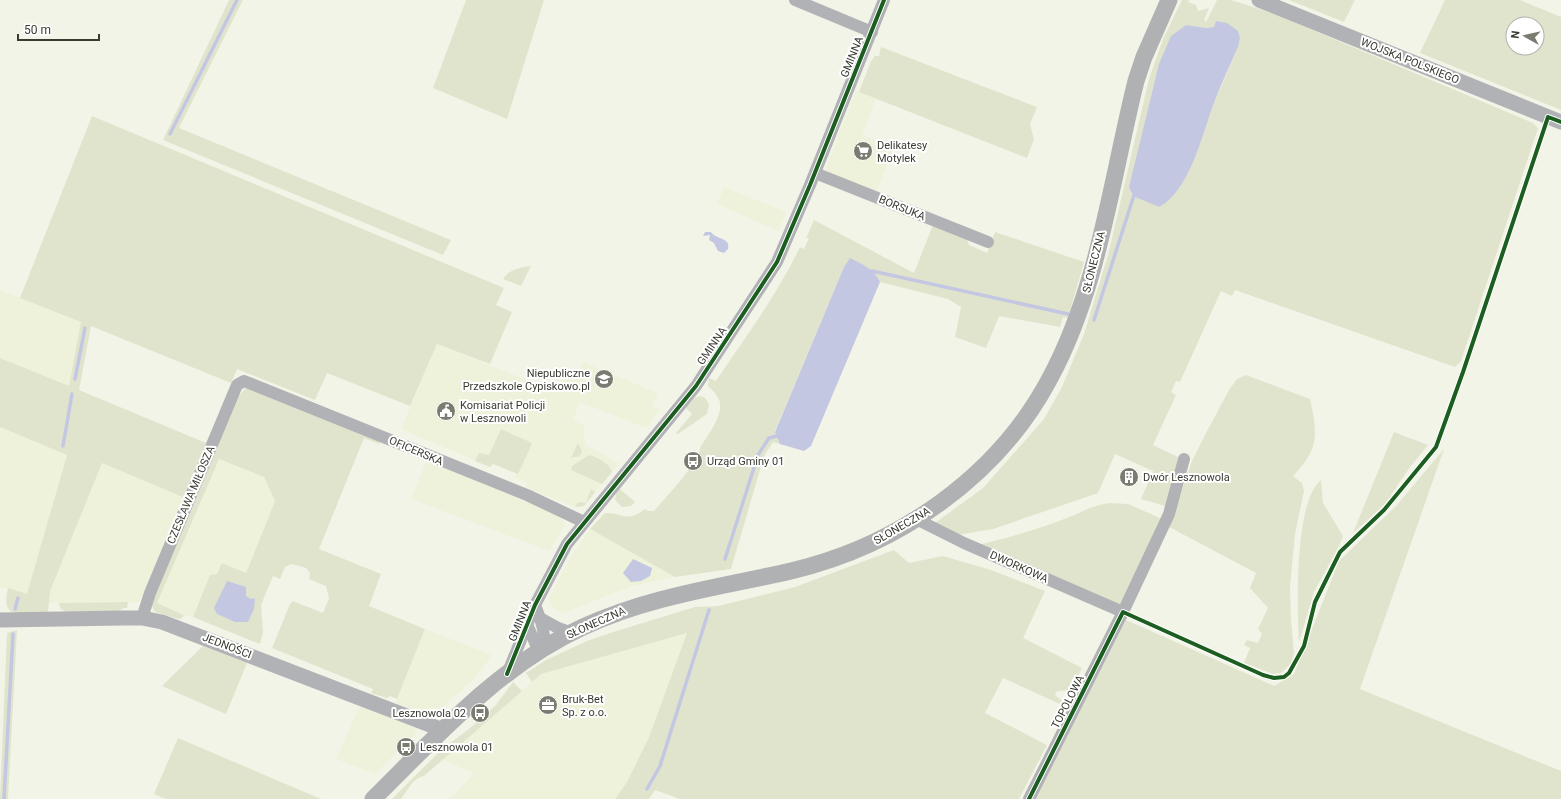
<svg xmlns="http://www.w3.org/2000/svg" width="1561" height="799" viewBox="0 0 1561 799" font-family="Roboto,sans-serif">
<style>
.built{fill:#eef2db}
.green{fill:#e1e4cc;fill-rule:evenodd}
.water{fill:#c4c7e2}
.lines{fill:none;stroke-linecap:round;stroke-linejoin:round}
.stream{stroke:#c4c7e2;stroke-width:3.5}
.minor{stroke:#b1b2b6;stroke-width:12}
.tertiary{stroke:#b1b2b6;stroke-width:15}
.secondary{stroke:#b0b1b3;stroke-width:17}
.cycleway-casing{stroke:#fff;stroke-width:6}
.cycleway{stroke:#1b5e20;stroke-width:4}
.labels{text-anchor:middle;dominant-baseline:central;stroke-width:4;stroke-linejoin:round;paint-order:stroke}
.street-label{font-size:11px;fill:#393a31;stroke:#fff}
.poi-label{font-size:11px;fill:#393a31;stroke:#fff;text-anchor:start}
</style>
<rect width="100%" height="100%" fill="#f2f4e7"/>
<!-- built -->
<g class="built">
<path d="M856 91 876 99 862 135 894 148 876 192 828 174 826 168Z"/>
<path d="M724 187 786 212 778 231 717 204Z"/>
<path d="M0 290 81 322 69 387 0 358Z"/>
<path d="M437 344 557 392 566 372 570 374 573 368 580 371 583 362 658 393 652 406 660 409 646 428 580 402 573 420 585 426 583 432 586 445 619 463 584 506 575 507 526 487 527 483 515 477 516 474 493 464 490 467 401 429Z"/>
<path d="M0 427 67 455 196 449 199 458 140 602 50 603 27 594 0 587Z"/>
<path d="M218 459 264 477 275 501 246 573 210 575 193 617 188 616 157 603Z"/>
<path d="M427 460 557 513 565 525 549 551 411 499Z"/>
<path d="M590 529 675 577 632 586 563 613 552 607 549 598 570 558Z"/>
<path d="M425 629 492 655 476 677 435 714 424 715 396 703Z"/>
<path d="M687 632 649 737 627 782 615 799H450L474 773 442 760 541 674Z"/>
<path d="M361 706 415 728 417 732 375 774 336 759 359 708Z"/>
</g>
<!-- green -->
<g class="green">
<path d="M229 0H243L179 128 451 240 443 255 163 140Z"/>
<path d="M466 0H544L507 119 433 88Z"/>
<path d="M1182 0H1189L1188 2 1196 5 1198 11 1209 8 1204 20 1206 22 1217 0H1231L1272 13 1533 123 1538 128 1461 361 1455 367 1235 290 1232 296 1221 291 1180 382 1176 381 1171 392 1176 395 1153 445 1178 457 1170 492 1165 506 1141 499 1153 471 1115 454 1098 493 993 529 957 535 935 523 983 488 1044 419 1062 387 1084 334 1108 255 1149 79 1163 39ZM1186 25 1207 28 1214 27 1238 47 1214 103 1188 171 1179 186 1159 207 1131 194Z"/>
<path d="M1289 0H1355L1344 22Z"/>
<path d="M1445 0H1520L1561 17V110L1420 53ZM1513 24H1537V48H1513Z"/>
<path d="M881 47 1037 107 1030 124 1034 139 1027 158 859 92 871 61 875 56H879Z"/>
<path d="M92 116 504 288 496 305 512 312 490 364 437 344 410 406 327 373 315 400 237 369 231 383 91 326 79 390 206 443 183 497 102 463 50 591 48 611 45 614C22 614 0 621 8 588L27 594 67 455 0 427V358L69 386 81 322 20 298Z"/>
<path d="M814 220 914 273 933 225 967 238 969 245 987 253 995 232 1084 262 1068 318 1063 317 1060 327 999 316 986 348 955 337 961 307 948 299 880 282C874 268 858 269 844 267L775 431 780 444 773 442 764 456 731 569 675 577 590 529 605 513C623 512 625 524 645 509L648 511H654C664 499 701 461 700 448 708 434 728 411 717 396 715 392 711 389 708 386L709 378 716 381C745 338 777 295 800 247L804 249 809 238H806Z"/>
<path d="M531 266 521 286 503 279C510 269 519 268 531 266Z"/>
<path d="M1246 375 1310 399C1318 435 1319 449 1293 476L1302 483 1304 491 1295 534 1290 587 1291 619 1294 654 1291 663 1281 673 1273 674 1244 663 1250 648 1244 645 1247 640 1258 643 1262 634 1258 629 1268 608 1250 588 1256 573 1169 527 1192 461 1205 435 1229 390 1237 379Z"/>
<path d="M246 388 380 440 379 444 364 438 319 549 381 574 369 606 425 629 397 699 390 696 387 698 371 693 373 689 272 648 290 604 293 601 323 613 329 598 326 586 309 579 310 573 306 568 292 564 285 567 280 579 273 576 261 605 263 632 260 644 193 617 210 575 217 574 222 563 246 573 275 501 264 477 219 459 157 603 184 615 182 618 178 619 155 612 152 606V598L238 397Z"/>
<path d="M700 396 705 398 709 404 707 414 678 434 676 433 692 414 686 408 694 398Z"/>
<path d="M501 429 530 442 532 444 518 474 493 464 490 467 475 461 479 453 489 455Z"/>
<path d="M1394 432 1428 445 1410 467 1385 504 1353 533Z"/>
<path d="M578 443 582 451 580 456 571 458Z"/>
<path d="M1444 449 1360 689 1561 771V799H1035L1126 620 1274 686 1294 674 1339 561 1396 506Z"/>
<path d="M589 455C597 457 609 463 612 472L602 484 571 470 572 466Z"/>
<path d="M1321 480 1323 503 1343 536 1339 546 1314 592 1299 642C1297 608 1294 502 1321 480Z"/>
<path d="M591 489 595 492 584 506 575 507 578 502 586 503Z"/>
<path d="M620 489 635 502 631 506 622 507 615 500 616 494Z"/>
<path d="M1110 503 1128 504 1160 518 1122 606 978 545C1009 538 1042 528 1072 516 1086 510 1094 505 1110 503Z"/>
<path d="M894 550 909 563 943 556 991 570 1045 591 1023 638 1082 668 1072 690 1057 691 1055 695 1062 701V705L1003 678 985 713 1047 745 1019 799H680L655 790 649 799H615L627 782 649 737 687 633 541 674 532 682 526 673 546 660 587 641 610 633 695 607 718 606 795 587Z"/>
<path d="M128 602 127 608H123L118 612 67 613 60 608 59 603Z"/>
<path d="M17 630 8 799H0L7 633Z"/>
<path d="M203 646 247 663 226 714 162 686Z"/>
<path d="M513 682 522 691 424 776C412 778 408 791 401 799H392L441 750 469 729 496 705Z"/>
<path d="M178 738 321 799H166L154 794Z"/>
</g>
<!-- water -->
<g class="water">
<path d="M1216 21 1227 23 1238 31 1240 38 1238 47C1230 65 1221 84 1214 103 1202 134 1190 191 1159 207L1133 196 1129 187 1159 64 1171 36 1186 25 1207 28 1214 27Z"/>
<path d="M705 232H711C716 240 731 237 728 249L724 253 718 251 714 243 709 240 710 235 703 236Z"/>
<path d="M850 258C862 264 874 269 880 282L811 446 804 451 780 444 775 432 844 267Z"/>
<path d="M633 559 652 568 650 576 641 581 631 582 623 573Z"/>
<path d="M227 581 246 587V596L251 599 255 598 254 609 248 622H235L217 614 214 608Z"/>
</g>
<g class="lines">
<!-- stream -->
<g class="stream">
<path d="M170 134 237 0"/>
<path d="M872 271 1068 314"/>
<path d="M1094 320 1135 192"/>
<path d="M75 379 85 328"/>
<path d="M63 446 72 394"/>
<path d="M725 559 758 455 769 438 777 436"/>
<path d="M15 609 18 598"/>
<path d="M647 789 660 766 709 610"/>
<path d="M4 799 13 634"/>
</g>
<!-- minor -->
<g class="minor">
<path d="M795 0 872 32"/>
<path d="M815 173 988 242"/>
<path d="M916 519 964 543 1123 612"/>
<path d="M142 618 150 593 237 385 244 381 527 495 584 522"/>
<path d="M540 618 558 628 572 633"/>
<path d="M527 624 536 645 542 650C548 637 540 618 535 605"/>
<path d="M508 672 535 605 567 544 696 386 777 262 810 185 884 0"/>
<path d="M1029 799 1123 612 1169 514 1184 459"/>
</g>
<!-- tertiary -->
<g class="tertiary">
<path d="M1259 0 1561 122"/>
<path d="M0 620 123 618H142L162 622 443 730"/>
</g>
<!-- secondary -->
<path class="secondary" d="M373 799C437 736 500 665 583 627 650 596 721 587 791 571 898 546 997 477 1049 380 1099 288 1111 181 1136 81L1144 57 1169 0"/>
<defs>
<g id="cycleway">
<path d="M507 674 535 605 567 544 696 386 777 262 810 185 884 0"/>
<path d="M1029 799 1123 612 1263 675 1274 678 1284 677 1289 673 1304 646 1315 602 1340 552 1384 510 1436 447 1463 372 1548 117 1561 122"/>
</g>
</defs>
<!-- cycleway casing -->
<use href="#cycleway" class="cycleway-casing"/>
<!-- cycleway -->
<use href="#cycleway" class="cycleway"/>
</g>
<!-- icons -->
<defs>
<symbol id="supermarket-disc" viewBox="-11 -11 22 22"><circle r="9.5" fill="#7a7b71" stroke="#fff"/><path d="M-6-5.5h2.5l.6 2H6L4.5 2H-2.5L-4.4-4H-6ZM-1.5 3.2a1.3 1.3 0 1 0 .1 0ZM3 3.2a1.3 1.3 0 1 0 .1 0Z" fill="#fff"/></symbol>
<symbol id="school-disc" viewBox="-11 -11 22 22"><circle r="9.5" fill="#7a7b71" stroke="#fff"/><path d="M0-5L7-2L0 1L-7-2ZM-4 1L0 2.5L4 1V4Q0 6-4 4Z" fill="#fff"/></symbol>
<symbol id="civic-disc" viewBox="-11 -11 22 22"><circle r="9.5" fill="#7a7b71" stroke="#fff"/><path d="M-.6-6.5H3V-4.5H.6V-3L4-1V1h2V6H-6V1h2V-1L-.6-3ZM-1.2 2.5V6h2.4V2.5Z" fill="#fff"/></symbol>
<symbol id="bus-disc" viewBox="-11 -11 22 22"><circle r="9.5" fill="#7a7b71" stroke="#fff"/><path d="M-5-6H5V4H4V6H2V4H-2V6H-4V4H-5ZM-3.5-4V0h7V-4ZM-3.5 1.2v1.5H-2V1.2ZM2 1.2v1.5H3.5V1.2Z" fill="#fff"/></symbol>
<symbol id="building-disc" viewBox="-11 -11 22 22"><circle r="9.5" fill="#7a7b71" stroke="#fff"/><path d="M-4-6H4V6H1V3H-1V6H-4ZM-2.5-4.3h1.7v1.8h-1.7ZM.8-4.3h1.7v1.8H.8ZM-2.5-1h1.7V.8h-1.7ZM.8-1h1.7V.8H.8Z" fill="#fff"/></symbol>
<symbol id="office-disc" viewBox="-11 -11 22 22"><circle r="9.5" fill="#7a7b71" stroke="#fff"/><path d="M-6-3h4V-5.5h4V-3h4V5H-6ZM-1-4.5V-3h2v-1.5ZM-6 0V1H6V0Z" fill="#fff"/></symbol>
</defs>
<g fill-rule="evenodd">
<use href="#supermarket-disc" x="852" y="140" width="22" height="22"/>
<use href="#school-disc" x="593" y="368" width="22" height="22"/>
<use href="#civic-disc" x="435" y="400" width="22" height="22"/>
<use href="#bus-disc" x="682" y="450" width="22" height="22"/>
<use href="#building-disc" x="1118" y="466" width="22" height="22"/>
<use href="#office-disc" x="537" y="694" width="22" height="22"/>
<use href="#bus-disc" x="469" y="702" width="22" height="22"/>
<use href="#bus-disc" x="395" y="736" width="22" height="22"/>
</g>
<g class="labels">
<!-- street labels -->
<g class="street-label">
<text transform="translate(852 57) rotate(-68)">GMINNA</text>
<text transform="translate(1410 61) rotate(22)">WOJSKA POLSKIEGO</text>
<text transform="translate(902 208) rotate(22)">BORSUKA</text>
<text transform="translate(1094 262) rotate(-76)">SŁONECZNA</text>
<text transform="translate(712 346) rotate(-56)">GMINNA</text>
<text transform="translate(416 451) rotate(23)">OFICERSKA</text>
<text transform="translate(191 495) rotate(-67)">CZESŁAWA MIŁOSZA</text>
<text transform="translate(902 526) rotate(-30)">SŁONECZNA</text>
<text transform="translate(1019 567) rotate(24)">DWORKOWA</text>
<text transform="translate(520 621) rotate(-68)">GMINNA</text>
<text transform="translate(596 623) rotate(-24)">SŁONECZNA</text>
<text transform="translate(227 646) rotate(21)">JEDNOŚCI</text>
<text transform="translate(1068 702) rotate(-63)">TOPOLOWA</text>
</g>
<!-- poi labels -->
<g class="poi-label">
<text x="877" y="145">Delikatesy<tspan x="877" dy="13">Motylek</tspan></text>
<text x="590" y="373" text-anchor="end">Niepubliczne<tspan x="590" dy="13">Przedszkole Cypiskowo.pl</tspan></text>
<text x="460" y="405">Komisariat Policji<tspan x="460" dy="13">w Lesznowoli</tspan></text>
<text x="707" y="461">Urząd Gminy 01</text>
<text x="1143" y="477">Dwór Lesznowola</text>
<text x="562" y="699">Bruk-Bet<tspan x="562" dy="13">Sp. z o.o.</tspan></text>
<text x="466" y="713" text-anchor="end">Lesznowola 02</text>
<text x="420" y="747">Lesznowola 01</text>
</g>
</g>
<!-- north arrow -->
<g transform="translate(1525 36) rotate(278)"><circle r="19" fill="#ffffff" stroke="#b0b0ad"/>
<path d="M0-3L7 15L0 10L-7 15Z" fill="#7a7b71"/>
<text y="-6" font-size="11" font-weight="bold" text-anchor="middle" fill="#393a31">N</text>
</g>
<!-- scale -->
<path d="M18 34v6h81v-6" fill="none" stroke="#393a31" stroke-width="2"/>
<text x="24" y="34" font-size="12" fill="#393a31" stroke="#ffffff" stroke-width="3" paint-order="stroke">50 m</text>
</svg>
